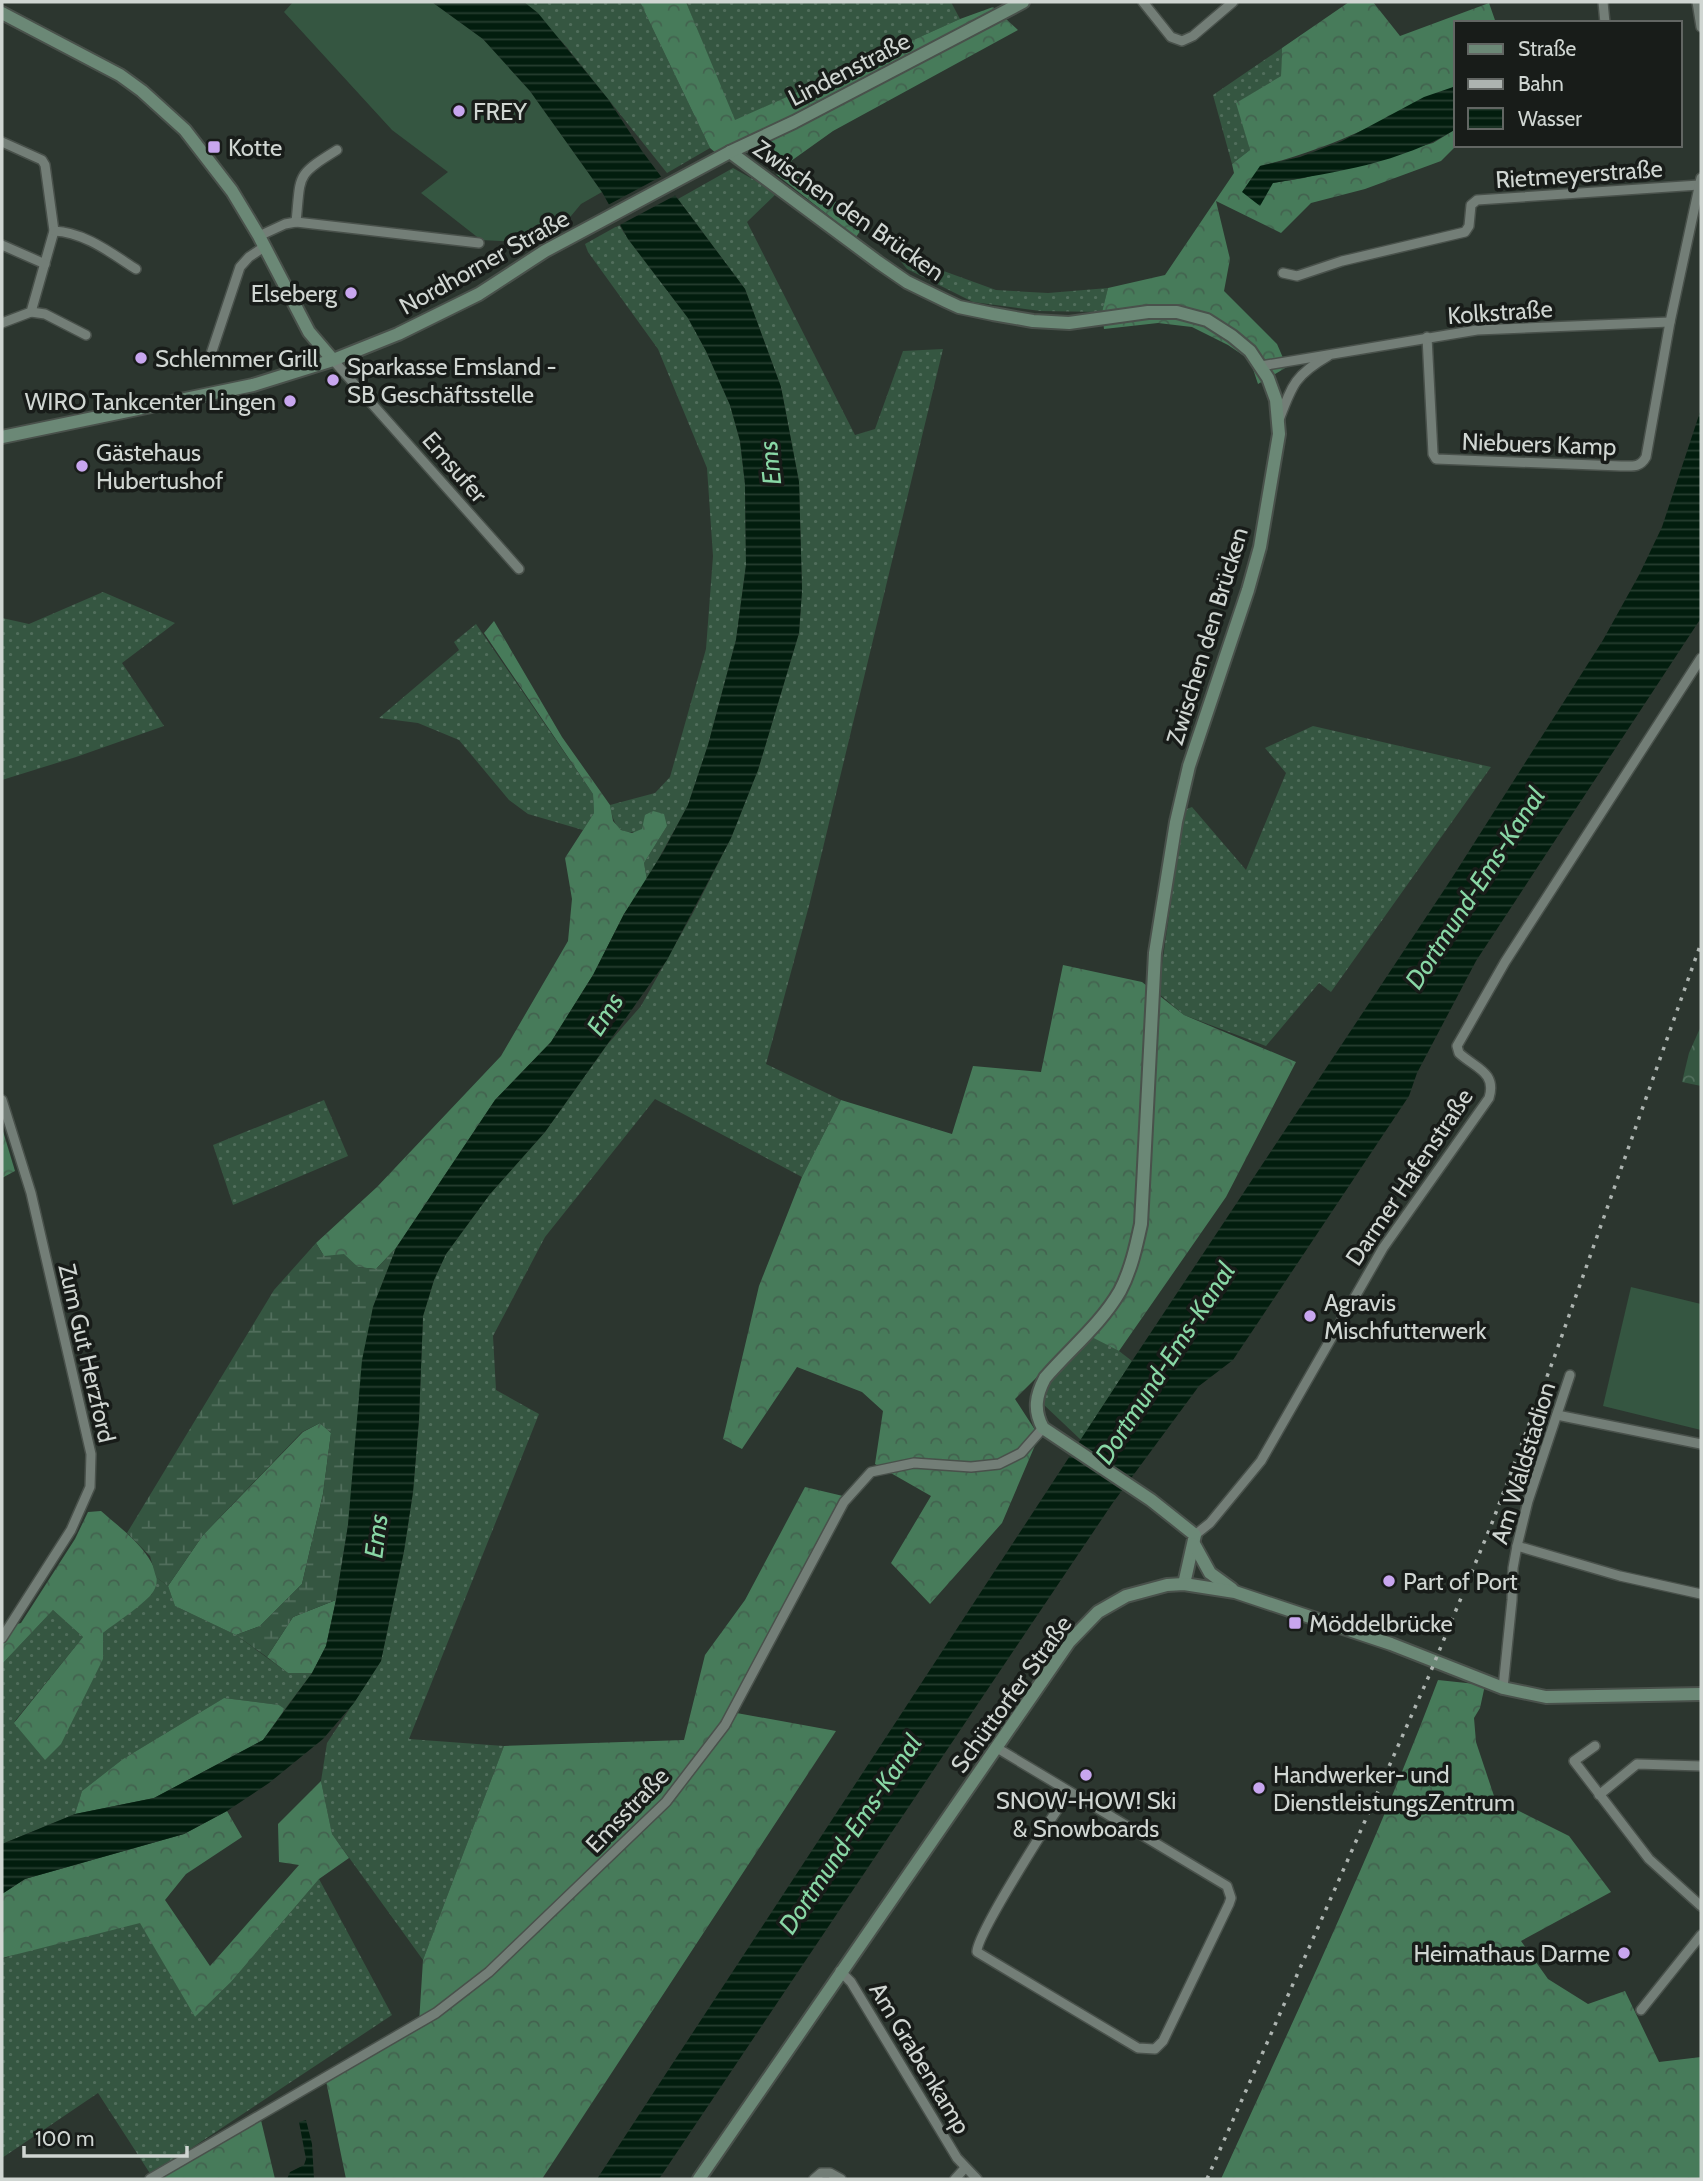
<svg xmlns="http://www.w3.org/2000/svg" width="1703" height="2181" viewBox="0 0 1703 2181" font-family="Cabin,sans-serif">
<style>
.grass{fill:url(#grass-dots)}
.forest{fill:url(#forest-crowns)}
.wetland{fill:url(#wetland-marsh)}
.park{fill:url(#park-crowns)}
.pitch{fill:#355641}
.water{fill:url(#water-rules)}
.pier{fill:#2c362f}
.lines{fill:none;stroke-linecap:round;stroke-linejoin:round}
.street-casing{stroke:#49514b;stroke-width:12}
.secondary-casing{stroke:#49514b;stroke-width:16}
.street{stroke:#737e77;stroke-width:9}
.secondary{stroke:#6b8876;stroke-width:12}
.rail{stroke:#adb4b0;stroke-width:3.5;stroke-dasharray:3.5 7;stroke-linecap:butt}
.poi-dot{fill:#c8a6ef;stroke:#181c19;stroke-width:2.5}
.labels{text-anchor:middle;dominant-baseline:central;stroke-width:7;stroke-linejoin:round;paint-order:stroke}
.street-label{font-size:24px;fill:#d0d6d2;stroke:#181c19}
.poi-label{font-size:24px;fill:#d0d6d2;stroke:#181c19;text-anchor:start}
.water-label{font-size:26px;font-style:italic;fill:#88d7a5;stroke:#181c19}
</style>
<defs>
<pattern id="grass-dots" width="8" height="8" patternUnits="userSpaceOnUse" patternTransform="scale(1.75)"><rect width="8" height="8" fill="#355641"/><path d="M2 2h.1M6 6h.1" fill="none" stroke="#516e5c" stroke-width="1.8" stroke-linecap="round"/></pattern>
<pattern id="forest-crowns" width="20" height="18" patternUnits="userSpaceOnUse" patternTransform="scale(1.75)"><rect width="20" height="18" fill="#477b5a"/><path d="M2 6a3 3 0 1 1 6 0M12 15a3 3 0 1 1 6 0" fill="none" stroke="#43634f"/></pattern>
<pattern id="wetland-marsh" width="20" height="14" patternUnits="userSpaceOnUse" patternTransform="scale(1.75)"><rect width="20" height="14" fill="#355641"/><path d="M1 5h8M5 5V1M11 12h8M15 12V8" fill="none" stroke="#516e5c"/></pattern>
<pattern id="park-crowns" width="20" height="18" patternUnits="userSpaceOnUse" patternTransform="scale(1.75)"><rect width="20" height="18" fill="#355641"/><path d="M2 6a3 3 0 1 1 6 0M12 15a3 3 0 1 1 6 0" fill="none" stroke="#516e5c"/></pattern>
<pattern id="water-rules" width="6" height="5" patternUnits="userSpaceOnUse" patternTransform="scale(1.75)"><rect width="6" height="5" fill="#021d0e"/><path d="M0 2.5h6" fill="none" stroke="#263d30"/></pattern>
</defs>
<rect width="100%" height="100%" fill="#2c362f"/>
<!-- grass -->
<g class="grass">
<path d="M524 2H640L710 148 667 173 565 45Z"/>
<path d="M686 2H951L960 19 734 121Z"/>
<path d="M1282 48 1281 76 1237 103 1250 150 1232 164 1213 95Z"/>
<path d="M733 168 777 193 747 222 855 435 875 429 903 351 943 349 810 902 766 1064 841 1100 802 1177 655 1099 545 1237 493 1336 496 1390 539 1414 409 1739 504 1746 423 1960 332 1834 321 1781 327 1743 381 1661 404 1551 413 1492 419 1419 423 1316 434 1280 446 1254 490 1194 545 1132 607 1045 641 1006 694 911 731 838 758 770 799 633 802 590 799 482 781 387 745 289 678 199Z"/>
<path d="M619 225 628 239 688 318 706 351 730 405 740 441 745 484 746 565 736 640 708 745 688 805 647 880 644 863 667 826C636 830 616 845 610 805L655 793 670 777 706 649 713 556 707 468 658 349 588 252 585 244Z"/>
<path d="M894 253 996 290 1048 293 1108 288 1102 312 1040 311 973 302 907 269Z"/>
<path d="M103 592 175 623 122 663 164 726 76 757 2 780V618L29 624Z"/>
<path d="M476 624 593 794 594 813 583 830 528 814 509 800 459 740 418 723 379 718 459 650 454 642Z"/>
<path d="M1313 726 1491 767 1331 992 1319 983 1266 1046 1184 1015 1158 993 1184 810 1192 807 1246 870 1286 773 1265 748Z"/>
<path d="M324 1100 348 1156 233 1205 213 1145Z"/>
<path d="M1082 1331 1119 1351 1132 1361 1081 1440 1043 1404 1050 1383Z"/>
<path d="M156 1577 168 1586 175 1606 236 1635 288 1673H312L285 1709 279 1705 224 1698 123 1759 82 1791 75 1814 2 1844V1664L53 1610 83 1637 14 1722 103 1659V1633L152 1594Z"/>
<path d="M319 1879 392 2015 151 2175 98 2093 2 2158V1959L135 1913 195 2017 231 1982Z"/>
</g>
<!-- forest -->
<g class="forest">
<path d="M640 2H686L735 120 960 19 993 7 1018 30 833 131 791 161 863 227 856 237 777 175 757 141 723 159 710 148Z"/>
<path d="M1349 2H1373L1400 36 1489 3 1496 23H1456V86C1392 116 1330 150 1260 166L1273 183 1304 178 1433 143 1456 129 1457 145 1441 161 1365 189 1311 203 1281 233 1216 201 1230 259 1224 291 1277 344 1287 367 1258 384 1250 360 1228 345 1192 327 1158 323 1104 329 1102 312 1108 288 1165 275 1234 173 1232 164 1250 150 1236 103 1281 76 1282 48Z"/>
<path d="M494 621 562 737 610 805 613 821 621 830 632 833 642 829 645 815 653 811 664 814 667 826 644 863 647 880 624 914 593 975 551 1042 495 1100 396 1248 376 1269 358 1267 324 1256 316 1243 377 1187 501 1056 568 941 572 899 565 858 594 813 593 794 484 633Z"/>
<path d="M1063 965 1142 982 1184 1015 1296 1062 1226 1197 1119 1351 1082 1332 1015 1399 1039 1436 1002 1523 930 1604 891 1563 931 1496 875 1464 883 1411 862 1392 797 1367 742 1449 723 1439 759 1286 802 1177 841 1100 952 1134 973 1066 1041 1072Z"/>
<path d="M2 1128 15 1171 2 1178Z"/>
<path d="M320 1423 331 1433 323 1494 302 1584 260 1626 236 1635 175 1606 168 1586 203 1535 303 1432Z"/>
<path d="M805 1487 843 1496 731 1712 836 1731 542 2179H346L326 2081 419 2023 423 1960 504 1746 684 1740 705 1655 745 1600Z"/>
<path d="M101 1511C119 1527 176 1568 150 1596 136 1610 118 1621 103 1633V1659L61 1744 45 1760 14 1723 83 1637 53 1610 2 1664V1628L21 1623 75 1539 88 1512Z"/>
<path d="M336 1600 326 1646 312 1673H288L267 1657 293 1617Z"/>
<path d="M1438 1680 1485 1685 1480 1708 1474 1718 1476 1742 1495 1799 1569 1836 1611 1892 1521 1941 1548 1979 1588 2004 1625 1991 1659 2062 1701 2057V2179H1221C1296 2014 1374 1850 1438 1680Z"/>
<path d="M224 1698 279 1705 285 1709 263 1740 154 1798 75 1814 82 1791 123 1759Z"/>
<path d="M321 1781 332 1834 349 1858 319 1879 231 1982 195 2017 140 1923 2 1958V1894L25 1879 184 1834 227 1811 242 1837 186 1874 165 1900 210 1966 299 1865 279 1862 278 1824Z"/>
<path d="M260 2116 275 2179H157Z"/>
</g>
<!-- wetland -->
<path class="wetland" d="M316 1243 324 1256 344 1254 358 1267 376 1269 396 1248 373 1307 348 1525 336 1600 293 1617 267 1657 236 1635 260 1626 302 1584 323 1494 331 1433 320 1423 302 1432 203 1535 168 1586 156 1577 150 1556 127 1533 274 1290Z"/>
<!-- park -->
<path class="park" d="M1701 1026V1086L1682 1082 1689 1053Z"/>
<!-- pitch -->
<g class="pitch">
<path d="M293 2H432L483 39 530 91 602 192 581 204 566 222 530 241 518 242 481 240 421 193 448 172 392 130 284 12Z"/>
<path d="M1631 1287 1701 1304V1430L1603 1406Z"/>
</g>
<!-- water -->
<g class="water">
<path d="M432 2H524L538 13 608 99 642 151 745 289 781 387 799 482 802 590 799 633 758 770 731 838 667 960 545 1132 490 1194 446 1254 434 1280 423 1316 419 1419 413 1492 404 1551 381 1661 354 1703 323 1739 269 1783 227 1811 184 1834 25 1879 2 1894V1844L75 1814 154 1798 263 1740 312 1673 326 1646 336 1600 348 1525 362 1360 373 1307 396 1248 495 1100 551 1042 593 975 624 914 663 852 688 805 708 745 736 640 746 565 745 484 740 441 730 405 706 351 688 318 628 239 602 192 530 91 483 39Z"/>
<path d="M1456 86V129C1401 163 1336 172 1273 183L1260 206 1242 192 1260 166 1300 157 1342 141 1424 97Z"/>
<path d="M1701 409V618L1476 961 1417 1073 1409 1096 1233 1360 1199 1386 1112 1504 659 2179H597L1132 1361 1450 881 1603 640 1639 575 1662 527Z"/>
<path d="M306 2120 312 2144 314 2179H287L290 2172 304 2165 306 2159 299 2122Z"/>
</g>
<!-- pier -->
<path class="pier" d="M664 175 678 194 616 227 606 206Z"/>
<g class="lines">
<defs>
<g id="street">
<path d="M1143 2 1171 37 1182 41 1193 36 1233 2"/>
<path d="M1603 2 1605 23"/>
<path d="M1697 2 1701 27"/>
<path d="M2 142 42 160 45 165 54 231 31 312 2 323"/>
<path d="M296 222C301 174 295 176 337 150"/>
<path d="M54 231C84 232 111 253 136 269"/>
<path d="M259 236 285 224 296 222 479 243"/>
<path d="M2 245 45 264"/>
<path d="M1283 273 1297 276 1342 261 1465 232 1469 226 1471 205 1477 200 1699 185"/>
<path d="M31 312 45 314 86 335"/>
<path d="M1427 337 1433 454 1436 459 1621 466C1632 466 1640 468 1646 457L1670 322 1701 178"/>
<path d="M210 357 240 267 249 257 264 247"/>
<path d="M333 360 519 569"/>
<path d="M1261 366 1477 330 1670 322"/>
<path d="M1279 420C1292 385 1295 375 1328 356"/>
<path d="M2 1100 31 1193 91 1454 90 1487 71 1530 2 1638"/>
<path d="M1557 1415 1701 1444"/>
<path d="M1195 1535 1210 1523 1261 1461 1383 1248 1489 1098C1497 1072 1475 1068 1459 1053L1457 1046 1505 962 1701 658"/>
<path d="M1517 1546 1620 1576 1701 1594"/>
<path d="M1503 1688 1512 1600 1513 1568 1517 1546 1528 1501 1570 1375"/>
<path d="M1595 1746 1574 1761 1649 1859 1701 1906"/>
<path d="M997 1748 1227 1886 1231 1898 1229 1904 1163 2041 1155 2049 1138 2048 977 1952C976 1935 1054 1813 1069 1793"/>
<path d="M1599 1795 1637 1764 1701 1766"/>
<path d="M840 1971 851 1982 957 2158 977 2179"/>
<path d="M1641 2010 1701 1935"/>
<path d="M150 2179 436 2013 489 1972 666 1802 725 1725 844 1502 871 1472 914 1463 971 1467 999 1464 1021 1453 1043 1428"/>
<path d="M814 2179 821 2173H830L841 2179"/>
<path d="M955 2179 965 2168"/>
</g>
<g id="secondary">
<path d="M2 13 120 75 142 91 185 130 232 191 259 236 309 332 333 360"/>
<path d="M730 152 878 262 907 282 946 301 959 307 993 314 1033 321 1069 323 1148 312H1177L1207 320 1232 336 1250 351 1268 378 1276 400 1279 434 1260 547 1248 590 1189 766 1176 822 1155 953 1141 1224C1136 1247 1131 1270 1120 1291 1101 1324 1070 1349 1045 1378 1036 1395 1033 1410 1043 1428L1151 1500 1195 1535 1184 1584"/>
<path d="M2 437 253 385 333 360 398 334 479 294 545 251 730 152 794 122 1023 2"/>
<path d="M1194 1544 1210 1573 1232 1589"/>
<path d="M699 2179 1069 1642 1098 1612 1126 1596 1167 1585 1184 1584 1235 1592 1391 1644 1503 1688 1546 1697 1701 1694"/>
</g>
</defs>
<!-- street casing -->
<use href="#street" class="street-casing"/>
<!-- secondary casing -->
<use href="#secondary" class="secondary-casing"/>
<!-- street -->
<use href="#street" class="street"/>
<!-- secondary -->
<use href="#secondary" class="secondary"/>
<!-- rail -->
<path class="rail" d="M1207 2179 1428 1678 1492 1523 1554 1358 1701 943"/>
</g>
<!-- markers -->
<g class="poi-dot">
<circle cx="459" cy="111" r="7"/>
<rect x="207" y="140" width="14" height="14" rx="3.5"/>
<circle cx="351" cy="293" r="7"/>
<circle cx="141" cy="358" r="7"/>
<circle cx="333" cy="380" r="7"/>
<circle cx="290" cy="401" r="7"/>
<circle cx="82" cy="466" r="7"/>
<circle cx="1310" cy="1316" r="7"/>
<circle cx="1389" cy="1581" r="7"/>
<rect x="1288" y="1616" width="14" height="14" rx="3.5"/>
<circle cx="1086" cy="1775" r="7"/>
<circle cx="1259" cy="1788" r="7"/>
<circle cx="1624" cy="1953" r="7"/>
</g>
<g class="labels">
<!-- street labels -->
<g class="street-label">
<text transform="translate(849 69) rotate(-27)">Lindenstraße</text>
<text transform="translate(1579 174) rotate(-4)">Rietmeyerstraße</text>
<text transform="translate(849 210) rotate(35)">Zwischen den Brücken</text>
<text transform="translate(484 262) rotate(-29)">Nordhorner Straße</text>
<text transform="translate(1500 312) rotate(-4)">Kolkstraße</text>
<text transform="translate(1539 444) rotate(2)">Niebuers Kamp</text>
<text transform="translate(455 467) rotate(49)">Emsufer</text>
<text transform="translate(1207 636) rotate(-73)">Zwischen den Brücken</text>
<text transform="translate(1409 1177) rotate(-56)">Darmer Hafenstraße</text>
<text transform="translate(87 1353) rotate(77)">Zum Gut Herzford</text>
<text transform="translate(1523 1463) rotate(-73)">Am Waldstadion</text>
<text transform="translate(1011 1694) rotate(-54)">Schüttorfer Straße</text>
<text transform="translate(627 1810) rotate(-46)">Emsstraße</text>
<text transform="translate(920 2058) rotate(59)">Am Grabenkamp</text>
</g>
<!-- poi labels -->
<g class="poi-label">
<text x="473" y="111">FREY</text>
<text x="228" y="147">Kotte</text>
<text x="337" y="293" text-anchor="end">Elseberg</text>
<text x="155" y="358">Schlemmer Grill</text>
<text x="347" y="366">Sparkasse Emsland -<tspan x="347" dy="28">SB Geschäftsstelle</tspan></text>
<text x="276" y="401" text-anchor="end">WIRO Tankcenter Lingen</text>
<text x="96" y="452">Gästehaus<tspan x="96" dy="28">Hubertushof</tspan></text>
<text x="1324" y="1302">Agravis<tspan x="1324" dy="28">Mischfutterwerk</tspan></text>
<text x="1403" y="1581">Part of Port</text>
<text x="1309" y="1623">Möddelbrücke</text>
<text x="1273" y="1774">Handwerker- und<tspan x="1273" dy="28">DienstleistungsZentrum</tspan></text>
<text x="1086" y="1800" text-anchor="middle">SNOW-HOW! Ski<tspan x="1086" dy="28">&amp; Snowboards</tspan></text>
<text x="1610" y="1953" text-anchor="end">Heimathaus Darme</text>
</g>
<!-- water labels -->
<g class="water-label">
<text transform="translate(770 463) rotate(-96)">Ems</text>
<text transform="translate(1475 888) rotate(-57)">Dortmund-Ems-Kanal</text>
<text transform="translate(605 1014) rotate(-57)">Ems</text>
<text transform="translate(1165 1363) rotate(-57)">Dortmund-Ems-Kanal</text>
<text transform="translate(376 1536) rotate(-83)">Ems</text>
<text transform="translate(850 1834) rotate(-56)">Dortmund-Ems-Kanal</text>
</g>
</g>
<!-- border -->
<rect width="1703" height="2181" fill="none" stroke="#d0d6d2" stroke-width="7"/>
<!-- legend -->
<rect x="1454" y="21" width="228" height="126" fill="#181c19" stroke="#626663" stroke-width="2"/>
<rect x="1468" y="44" width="35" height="10" fill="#6b8876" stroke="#626663" stroke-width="2"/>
<text x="1518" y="56" font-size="21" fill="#d0d6d2">Straße</text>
<rect x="1468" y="79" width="35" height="10" fill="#adb4b0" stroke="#626663" stroke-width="2"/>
<text x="1518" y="91" font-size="21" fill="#d0d6d2">Bahn</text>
<rect x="1468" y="108" width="35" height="21" fill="url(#water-rules)" stroke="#626663" stroke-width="2"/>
<text x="1518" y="126" font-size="21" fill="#d0d6d2">Wasser</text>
<!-- scale -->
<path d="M24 2146v10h163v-10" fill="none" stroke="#d0d6d2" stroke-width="3.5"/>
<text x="35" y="2146" font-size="21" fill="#d0d6d2" stroke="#181c19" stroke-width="5" paint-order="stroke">100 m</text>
</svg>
